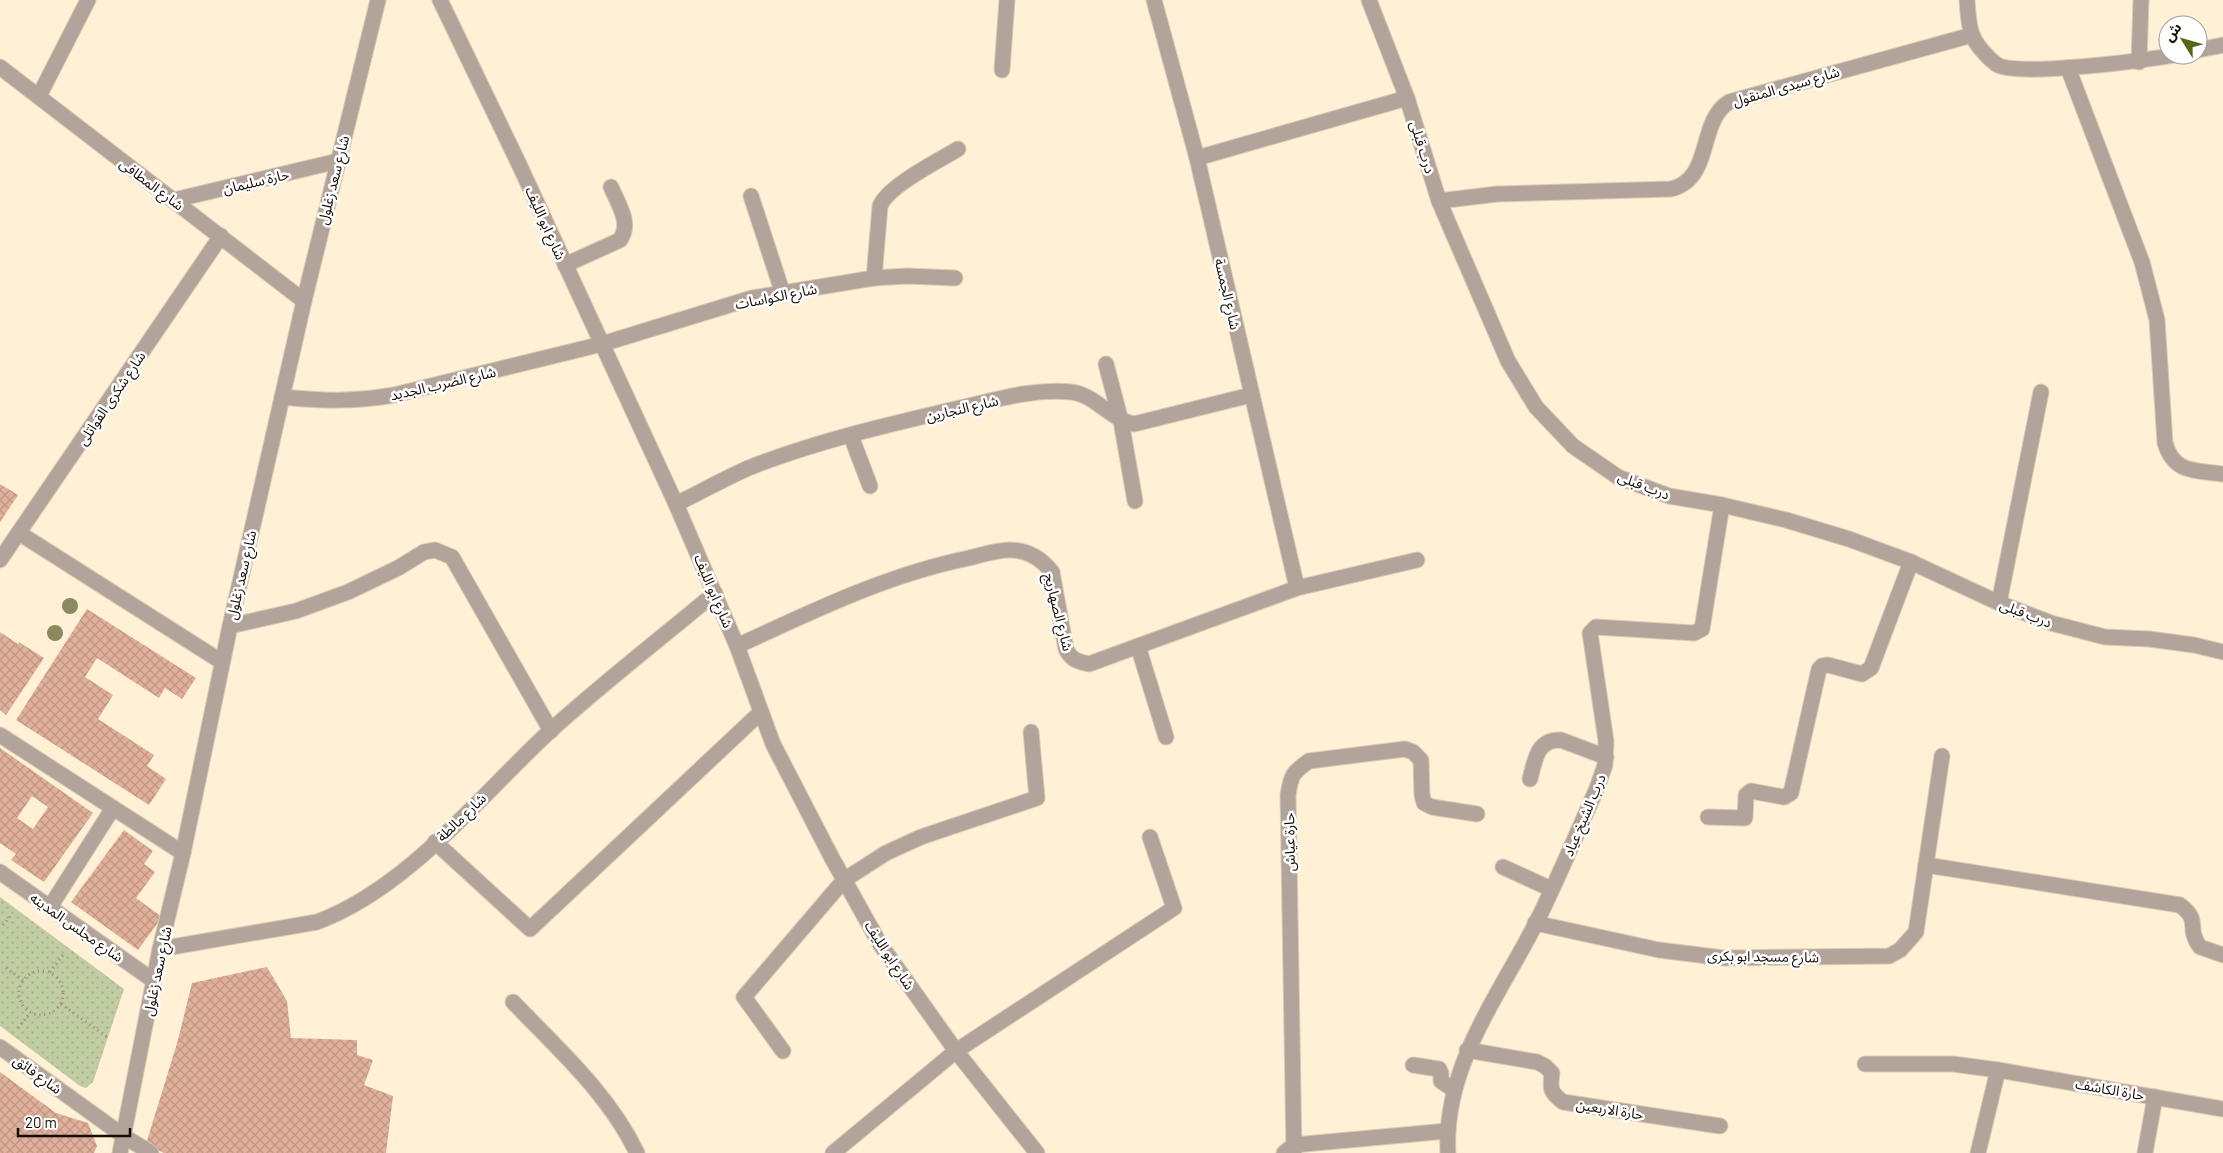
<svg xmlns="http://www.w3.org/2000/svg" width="2223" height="1153" viewBox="0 0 2223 1153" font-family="Barlow,'Noto Sans Arabic',sans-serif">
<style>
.grass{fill:url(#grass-dots)}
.building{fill:url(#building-cross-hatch);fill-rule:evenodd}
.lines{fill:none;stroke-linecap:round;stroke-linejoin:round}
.lane-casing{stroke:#d9ccb4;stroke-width:17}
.street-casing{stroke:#d9ccb4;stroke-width:17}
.path{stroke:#948876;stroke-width:3;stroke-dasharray:1 4;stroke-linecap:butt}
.lane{stroke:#b2a39b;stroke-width:15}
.street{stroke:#b2a39b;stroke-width:15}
.tree{fill:#8a8960}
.labels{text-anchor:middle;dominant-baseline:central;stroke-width:5;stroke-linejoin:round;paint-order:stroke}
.street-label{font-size:14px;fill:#140d04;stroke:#fff}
</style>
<defs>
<pattern id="grass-dots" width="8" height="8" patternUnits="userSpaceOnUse" patternTransform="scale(1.25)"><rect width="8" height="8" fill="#c0cca1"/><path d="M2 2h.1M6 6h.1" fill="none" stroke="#a4ae89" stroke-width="1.8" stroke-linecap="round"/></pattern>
<pattern id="building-cross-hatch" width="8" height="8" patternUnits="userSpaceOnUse" patternTransform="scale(1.25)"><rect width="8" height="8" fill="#e0b09a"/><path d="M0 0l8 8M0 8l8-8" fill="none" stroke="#bf9683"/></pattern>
</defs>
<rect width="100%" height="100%" fill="#fff0d6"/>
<!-- grass -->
<path class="grass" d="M0 897 124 989 93 1082 86 1088 80 1086 0 1026Z"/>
<!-- building -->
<g class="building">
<path d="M0 484 18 495 0 522Z"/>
<path d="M87 609 196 678 182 699 165 688 159 698 97 658 85 677 113 695 98 719 154 755 147 766 166 779 149 805 16 720Z"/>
<path d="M0 632 18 644 19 642 44 658 6 715 0 710Z"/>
<path d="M0 748 93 813 44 882 11 860 16 854 0 843ZM32 796 48 807 33 829 17 818Z"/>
<path d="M124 830 153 851 144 864 155 872 136 898 162 917 138 950 71 902Z"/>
<path d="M267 967 287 1001 291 1038 357 1040V1055L373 1060 364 1085 393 1096 386 1153H164L146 1144 178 1040 192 983Z"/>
<path d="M0 1072 56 1113 88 1123 97 1146 94 1153H0Z"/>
</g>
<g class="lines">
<defs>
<g id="lane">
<path d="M435 842 530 929 761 712"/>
<path d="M50 907 113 808"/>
<path d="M783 1051 744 997 844 880 886 853 921 837 1037 798 1031 732"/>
</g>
<g id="street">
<path d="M440 0 518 162 676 504 737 646 773 744 833 860 880 944 956 1051 1037 1153"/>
<path d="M1154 0 1197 158 1297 588"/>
<path d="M1369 0 1407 98 1439 201 1508 361 1536 407 1573 446 1618 477 1669 496 1722 505 1786 520 1849 539 1911 562 1999 603 2051 623 2105 637 2149 639 2194 645 2223 652"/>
<path d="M1967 0C1968 11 1968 24 1972 34 1975 44 1988 58 1996 64 2014 78 2147 60 2174 55"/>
<path d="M2198 50 2223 45"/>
<path d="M2139 62 2141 0"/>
<path d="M0 67 304 301"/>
<path d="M2068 68 2142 262 2157 320 2165 443C2174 474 2196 470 2223 474"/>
<path d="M1002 70 1007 0"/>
<path d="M39 96 88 0"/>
<path d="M1197 158 1407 98"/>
<path d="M751 196 783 294"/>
<path d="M174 200 338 161"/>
<path d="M1439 201 1497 194 1671 189C1714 178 1697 122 1729 102L1972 35"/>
<path d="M565 265 620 240C632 223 618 204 611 187"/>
<path d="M874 278 880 206C888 186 938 161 958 149"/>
<path d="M1106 364 1121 421 1135 501"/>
<path d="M282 397C323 401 353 402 394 395L602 344 752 298 874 278 907 276 955 278"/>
<path d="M851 436 870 486"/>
<path d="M676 504C701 492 725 478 751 467 817 441 887 425 955 409 993 401 1031 388 1071 392 1094 394 1110 419 1134 424L1251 395"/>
<path d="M19 533 222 662"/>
<path d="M0 560 221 236"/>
<path d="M1999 603 2041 392"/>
<path d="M230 626 296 611 348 592 398 568 424 552 435 550 452 557 551 731"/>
<path d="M737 646C813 611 886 575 969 558 981 555 997 550 1010 550 1028 550 1041 558 1052 572L1066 649C1071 660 1077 661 1089 664L1297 588 1417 560"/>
<path d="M1138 646 1166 737"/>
<path d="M0 735 183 853"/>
<path d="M1530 779C1535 760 1537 739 1561 740L1606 757"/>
<path d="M1708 817 1745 818 1746 795 1751 791 1784 797 1791 793 1819 669 1822 666 1828 665 1862 674 1871 668 1911 562"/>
<path d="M1926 865 2180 905C2202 922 2185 926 2200 947L2223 955"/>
<path d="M1503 867 1551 889"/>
<path d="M0 872 154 981"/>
<path d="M1535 923 1659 950 1724 958 1889 956 1900 950 1916 932 1942 756"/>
<path d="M160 949 317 922C407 889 481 795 550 731 603 683 660 639 715 593"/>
<path d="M513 1002C558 1049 609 1094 637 1153"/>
<path d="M0 1047 125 1137 151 1153"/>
<path d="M1467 1050 1537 1062 1545 1066 1552 1073C1550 1089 1550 1092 1563 1102L1720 1126"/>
<path d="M1865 1064H1953L1998 1070 2223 1109"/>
<path d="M1413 1065 1439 1069 1441 1073V1081L1454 1090"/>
<path d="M120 1153 160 949 183 853 230 626 304 301 378 0"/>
<path d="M833 1153 956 1051 1174 908 1150 837"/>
<path d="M1284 1153 1294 1145 1447 1131"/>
<path d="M1294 1153 1288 795C1291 775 1293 772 1309 761L1405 749 1413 752 1421 760 1422 795 1424 803 1432 807 1477 814"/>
<path d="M1448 1153C1443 1067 1499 996 1536 923 1558 879 1577 833 1597 788L1605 765 1606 741 1590 633 1596 627 1694 633 1702 629 1722 505"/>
<path d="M1978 1153 1998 1070"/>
<path d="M2145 1153 2155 1097"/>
</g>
</defs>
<!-- lane casing -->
<use href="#lane" class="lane-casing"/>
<!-- street casing -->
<use href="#street" class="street-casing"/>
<!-- path -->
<g class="path">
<path d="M3 925 12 914"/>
<path d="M6 968 23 980"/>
<circle cx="41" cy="993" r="22"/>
<path d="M50 972 65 952"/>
<path d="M61 1004 107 1037"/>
<path d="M18 1028 30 1013"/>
</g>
<!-- lane -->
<use href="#lane" class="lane"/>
<!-- street -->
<use href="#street" class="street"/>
</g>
<!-- trees -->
<g class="tree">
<circle cx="70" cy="606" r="8"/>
<circle cx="55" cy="633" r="8"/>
</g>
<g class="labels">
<!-- street labels -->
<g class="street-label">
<text transform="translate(1786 86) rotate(-16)">شارع سيدى المنقول</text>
<text transform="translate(1423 147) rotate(73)">درب قبلى</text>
<text transform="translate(333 180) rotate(-76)">شارع سعد زغلول</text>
<text transform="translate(256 181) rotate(-13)">حارة سليمان</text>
<text transform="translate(152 184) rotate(37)">شارع المطافى</text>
<text transform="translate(546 223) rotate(66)">شارع ابو الليف</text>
<text transform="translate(1228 294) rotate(77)">شارع الجمسة</text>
<text transform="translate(776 296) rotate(-11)">شارع الكواسات</text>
<text transform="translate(443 383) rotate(-13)">شارع الضرب الجديد</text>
<text transform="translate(111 398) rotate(-56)">شارع شكرى القواتلى</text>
<text transform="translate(962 408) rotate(-13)">شارع النجارين</text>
<text transform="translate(1644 485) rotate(21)">درب قبلى</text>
<text transform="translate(241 575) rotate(-77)">شارع سعد زغلول</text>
<text transform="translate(714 591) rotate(67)">شارع ابو الليف</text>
<text transform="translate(1059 612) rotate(76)">شارع الصهاريج</text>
<text transform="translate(2026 613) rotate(21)">درب قبلى</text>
<text transform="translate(1584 815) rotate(-67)">درب الشيخ عياد</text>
<text transform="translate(461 817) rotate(-44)">شارع مالطة</text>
<text transform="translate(1289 842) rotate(-91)">حارة عياش</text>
<text transform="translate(77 927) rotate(35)">شارع مجلس المدينه</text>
<text transform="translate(890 955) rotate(57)">شارع ابو الليف</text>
<text transform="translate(1763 956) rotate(1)">شارع مسجد ابو بكرى</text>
<text transform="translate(157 971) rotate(-78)">شارع سعد زغلول</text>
<text transform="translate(38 1074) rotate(36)">شارع فائق</text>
<text transform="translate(2110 1089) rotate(10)">حارة الكاشف</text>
<text transform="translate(1610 1109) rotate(9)">حارة الاربعين</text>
</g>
</g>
<!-- north arrow -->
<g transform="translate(2183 40) rotate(307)"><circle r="24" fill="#ffffff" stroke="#a19e9b"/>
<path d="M0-4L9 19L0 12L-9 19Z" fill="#526815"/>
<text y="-8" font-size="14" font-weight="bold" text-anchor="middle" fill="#140d04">ش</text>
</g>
<!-- scale -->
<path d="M18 1128v8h112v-8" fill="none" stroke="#140d04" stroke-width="2.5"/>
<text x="25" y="1128" font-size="15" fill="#140d04" stroke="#ffffff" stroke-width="4" paint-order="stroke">20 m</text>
</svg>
